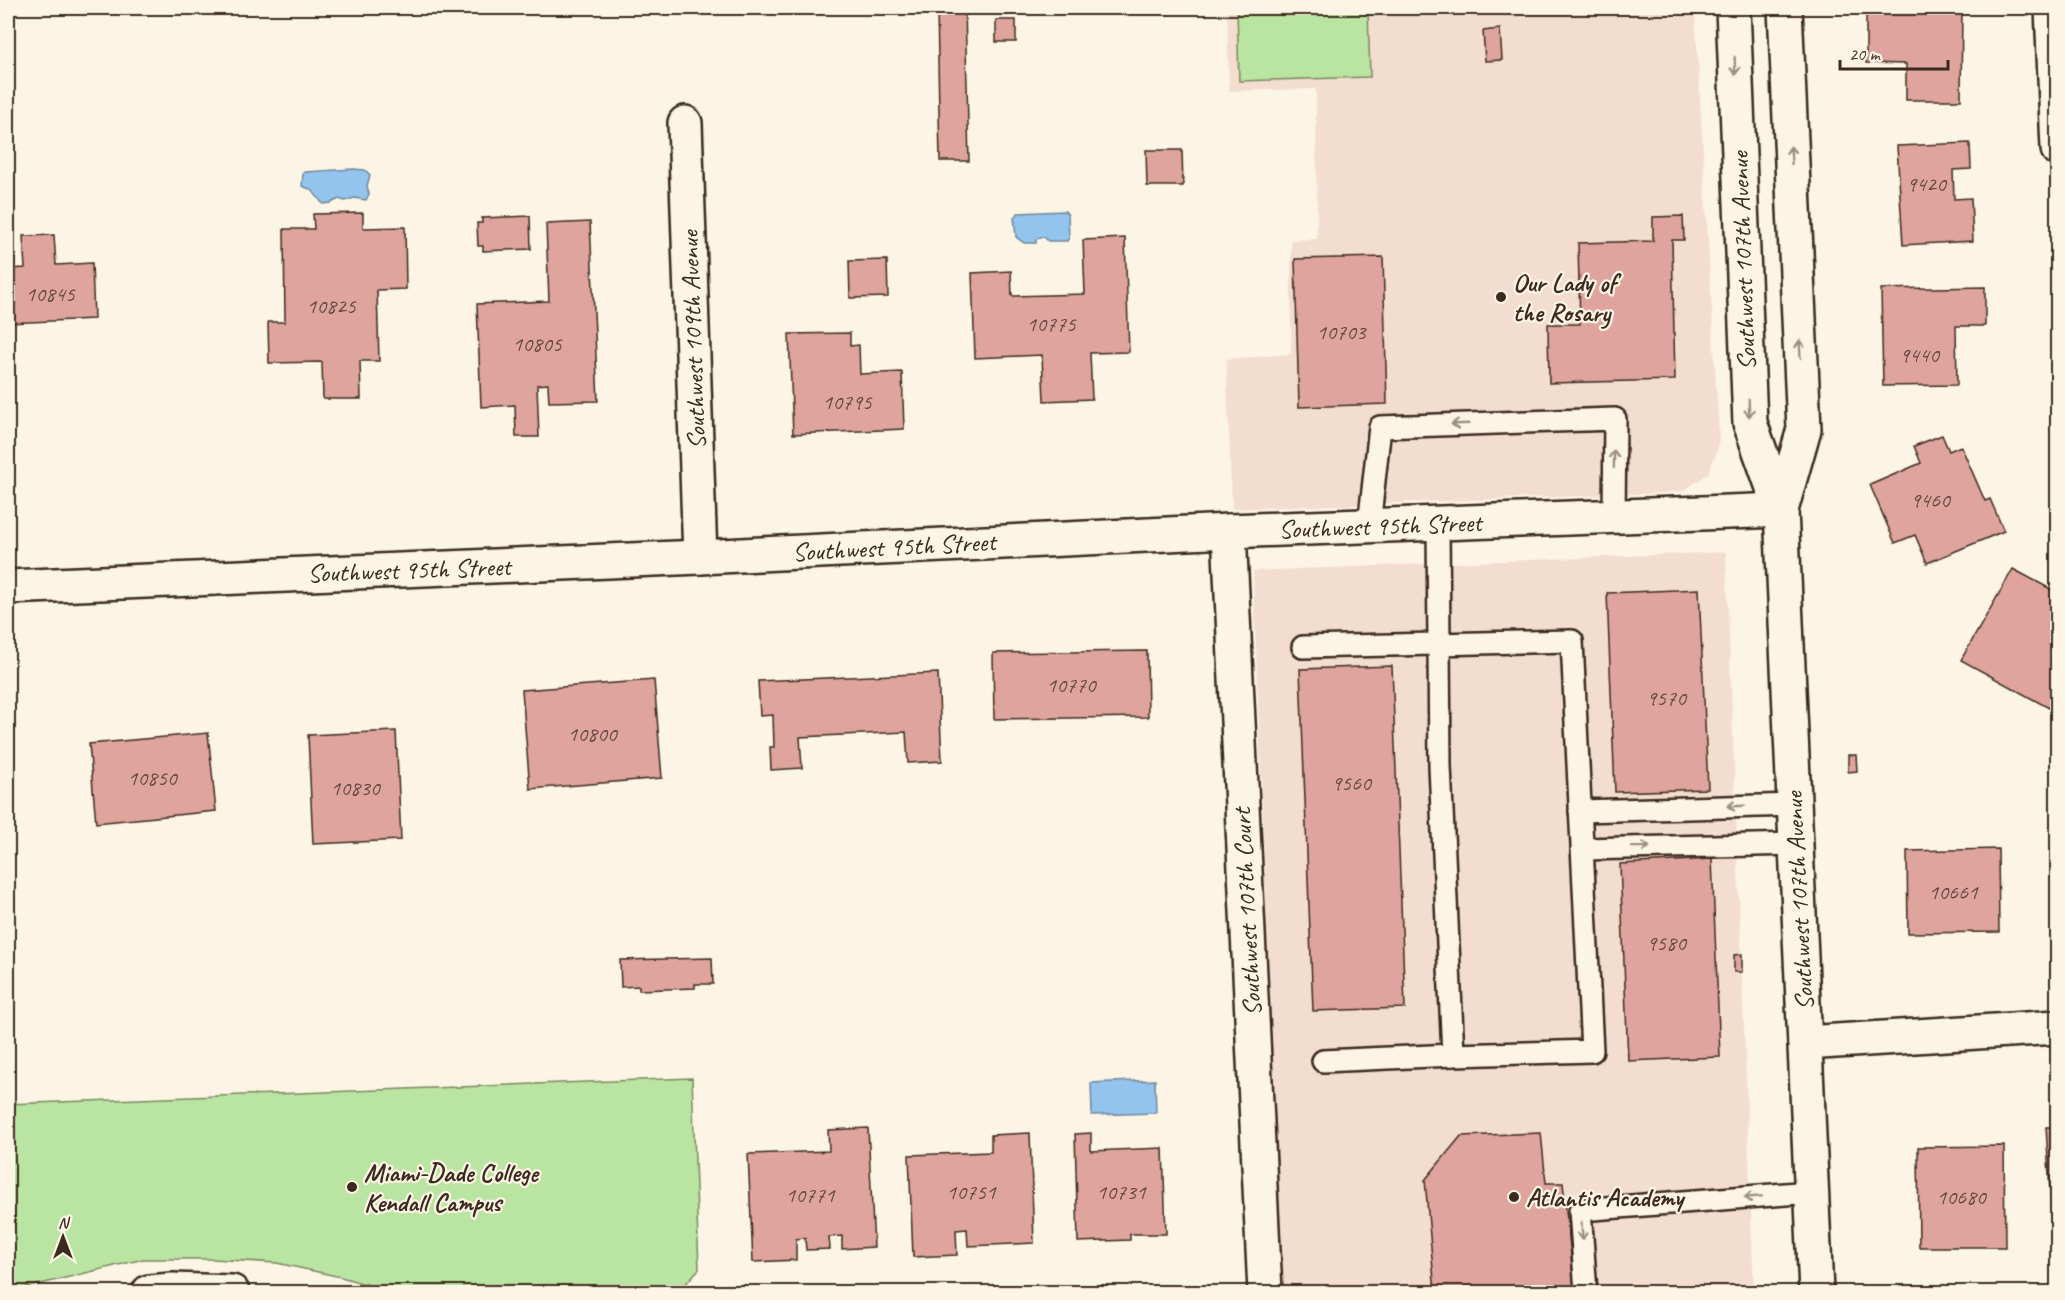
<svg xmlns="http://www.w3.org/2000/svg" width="2065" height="1300" viewBox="0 0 2065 1300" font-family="Caveat,sans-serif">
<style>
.built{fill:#f3ddcf}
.green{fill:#bae4a1;stroke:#7a8760;stroke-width:1.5}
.water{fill:#92c4ee;stroke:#6f869b;stroke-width:1.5}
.building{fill:#dea49d;stroke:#3b2a1e;stroke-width:1.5}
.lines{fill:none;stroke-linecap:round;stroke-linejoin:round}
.service-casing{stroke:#3b2a1e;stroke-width:26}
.minor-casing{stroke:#3b2a1e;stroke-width:38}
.tertiary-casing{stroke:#3b2a1e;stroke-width:38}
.secondary-casing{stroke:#3b2a1e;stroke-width:38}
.service{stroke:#fcf5e5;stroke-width:21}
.minor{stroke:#fcf5e5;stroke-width:33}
.tertiary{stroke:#fcf5e5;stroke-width:33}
.secondary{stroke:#fcf5e5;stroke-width:33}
.oneway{stroke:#9c9082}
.poi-dot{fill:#3b2a1e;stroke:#fcf5e5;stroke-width:2}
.labels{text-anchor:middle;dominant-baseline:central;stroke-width:4.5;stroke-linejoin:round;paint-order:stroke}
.number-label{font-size:22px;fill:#64483e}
.street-label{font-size:26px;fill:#3b2a1e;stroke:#fcf5e5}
.poi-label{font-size:26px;font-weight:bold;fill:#3b2a1e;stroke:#fcf5e5;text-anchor:start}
</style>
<rect width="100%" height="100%" fill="#fcf5e5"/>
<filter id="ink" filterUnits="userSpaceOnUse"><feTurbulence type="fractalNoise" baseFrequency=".0167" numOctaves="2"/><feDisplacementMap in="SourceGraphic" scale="12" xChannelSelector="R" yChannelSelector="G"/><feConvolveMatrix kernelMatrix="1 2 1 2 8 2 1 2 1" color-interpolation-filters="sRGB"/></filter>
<g filter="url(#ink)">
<!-- built -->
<g class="built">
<path d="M1227 8H1695L1719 437 1718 448 1708 474 1683 491 1663 493 1232 509 1226 359 1291 354V240L1317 239 1316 89 1229 91Z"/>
<path d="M1726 552 1754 1292H1281L1253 571Z"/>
</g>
<!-- green -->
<g class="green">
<path d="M1237 8H1368L1370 77 1239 81Z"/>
<path d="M692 1078 699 1269 680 1290 675 1292H393L341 1277 277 1263 213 1259H143L8 1292V1104Z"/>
</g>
<!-- water -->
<g class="water">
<path d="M353 169 365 170 370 175 367 186 369 194 366 200 354 198 345 201 339 199 331 203 323 204 312 190 302 186 303 173 305 172Z"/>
<path d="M1065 211 1068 215 1069 238 1067 241H1048L1044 237H1040L1036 240V243H1024L1016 237 1014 217 1018 213Z"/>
<path d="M1155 1080 1156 1113 1092 1115 1091 1083Z"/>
</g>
<!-- building -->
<g class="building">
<path d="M1866 8H1962L1961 100H1906V64L1866 63Z"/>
<path d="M965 9 969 161H940L937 10Z"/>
<rect x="996" y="20" width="20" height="22"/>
<path d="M1500 29 1502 60 1485 61 1483 31Z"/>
<path d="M1970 143 1971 169 1953 170 1954 199 1971 198 1973 241 1903 245 1897 146Z"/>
<path d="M1146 150H1182L1183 186H1147Z"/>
<path d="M363 213V228L405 227 406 289 377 290 379 361H360L361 399H323L322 362 269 363 268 322H285L284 229H314L313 214Z"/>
<path d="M530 216 531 249 483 251V246H478L477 223H482V218Z"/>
<path d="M1683 216 1684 240H1672L1675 380 1549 383 1548 324H1580L1578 243 1653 241V217Z"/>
<path d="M590 222 598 401 549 402 548 384 537 385 539 437H516L515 405 481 407 477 304 549 301 546 224Z"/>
<path d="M54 235 56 265 92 263 94 319 8 323V269L25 268 23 236Z"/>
<path d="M1125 238 1129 352 1090 353 1092 399 1044 401 1042 355 975 358 972 273 1011 271 1012 296 1085 294 1083 240Z"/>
<path d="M1383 257 1387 404 1299 407 1295 259Z"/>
<path d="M887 260 888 297 850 298 849 261Z"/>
<path d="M1985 287V326H1956L1957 385 1883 386 1881 289Z"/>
<path d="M850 333V346L859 345 860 374 902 372 904 429 793 434 789 334Z"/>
<path d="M1942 435 1949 451 1961 446 1985 501 1990 499 2004 531 1927 563 1915 535 1895 543 1870 485 1921 463 1914 446Z"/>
<path d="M2013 569 2058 593V713L1961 660Z"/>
<path d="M1699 589 1708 789 1615 792 1607 593Z"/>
<path d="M1147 651 1148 717 994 719 993 653Z"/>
<path d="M1392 666 1405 1008 1313 1011 1300 669Z"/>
<path d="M938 673 942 761 908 763 906 732 800 737 802 768 771 770 770 747H774L773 715 760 716 758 681Z"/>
<path d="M654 680 662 778 530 789 522 690Z"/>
<path d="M396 731 401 840 313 844 308 735Z"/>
<path d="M208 733 216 811 96 823 89 744Z"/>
<path d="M1848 755H1856L1857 771 1848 772Z"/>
<path d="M1998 849 1999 932 1908 933 1907 851Z"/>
<path d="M1712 859 1720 1057 1628 1061 1620 864Z"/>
<path d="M1742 954V972H1734V955Z"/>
<path d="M712 958 713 984H695V988L639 990V986L621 987 620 960Z"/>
<path d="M2046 1127H2058V1222L2052 1223Z"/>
<path d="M868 1128 874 1247 842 1249V1236L829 1237 830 1249 806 1250 805 1238 796 1239V1260L753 1262 748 1154 829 1151 828 1130Z"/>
<path d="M1030 1133 1034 1243 968 1246 967 1229 956 1230 957 1255 913 1257 909 1155 991 1152V1135Z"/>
<path d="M1091 1133V1151L1163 1148 1166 1234H1130V1240L1078 1242 1075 1134Z"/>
<path d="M1541 1133 1546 1183H1563L1575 1292H1435L1425 1180 1461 1136Z"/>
<path d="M2004 1146 2005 1247H1919L1918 1147Z"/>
</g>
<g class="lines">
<defs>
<g id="service">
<path d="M1369 526 1380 427 1615 419 1614 517"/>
<path d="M1303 647 1572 641 1592 1051 1453 1055 1440 766 1438 524"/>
<path d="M1580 811 1794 805"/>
<path d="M1582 849 1797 844"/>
<path d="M1323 1061 1453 1055"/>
<path d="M1586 1292 1580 1210 1811 1192"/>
</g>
<g id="minor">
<path d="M2052 8 2058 149"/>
<path d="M685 123 700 557"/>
<path d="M1229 531 1265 1292"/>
</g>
<g id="tertiary">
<path d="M8 587 700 557 1229 531 1781 510"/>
<path d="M1805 1043 2058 1027"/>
<path d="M149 1292 172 1290 232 1292"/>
</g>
<g id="secondary">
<path d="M1733 8 1750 423 1781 510 1816 1292"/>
<path d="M1781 510 1804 429 1785 8"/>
</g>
</defs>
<!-- service casing -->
<use href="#service" class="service-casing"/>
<!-- minor casing -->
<use href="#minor" class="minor-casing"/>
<!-- tertiary casing -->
<use href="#tertiary" class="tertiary-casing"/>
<!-- secondary casing -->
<use href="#secondary" class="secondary-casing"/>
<!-- service -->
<use href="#service" class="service"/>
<!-- minor -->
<use href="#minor" class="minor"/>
<!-- tertiary -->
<use href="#tertiary" class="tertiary"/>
<!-- secondary -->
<use href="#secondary" class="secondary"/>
</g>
<!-- one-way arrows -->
<defs><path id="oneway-shaft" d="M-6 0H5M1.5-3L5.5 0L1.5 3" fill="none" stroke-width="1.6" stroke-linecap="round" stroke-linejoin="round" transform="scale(1.5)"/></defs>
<g class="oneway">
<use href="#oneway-shaft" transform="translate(1735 66) rotate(88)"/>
<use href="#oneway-shaft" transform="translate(1791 155) rotate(-93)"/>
<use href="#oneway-shaft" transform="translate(1800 349) rotate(-93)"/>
<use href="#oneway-shaft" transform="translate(1749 408) rotate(88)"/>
<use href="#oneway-shaft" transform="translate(1460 424) rotate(178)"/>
<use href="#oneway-shaft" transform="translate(1614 459) rotate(-89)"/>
<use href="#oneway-shaft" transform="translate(1736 806) rotate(178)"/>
<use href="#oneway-shaft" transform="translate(1641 847) rotate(-1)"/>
<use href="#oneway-shaft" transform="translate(1753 1197) rotate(176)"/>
<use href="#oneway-shaft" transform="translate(1582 1231) rotate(86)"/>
</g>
</g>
<!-- markers -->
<g class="poi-dot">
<circle cx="1501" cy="297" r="6"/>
<circle cx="352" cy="1187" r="6"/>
<circle cx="1514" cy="1197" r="6"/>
</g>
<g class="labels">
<!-- number labels -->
<g class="number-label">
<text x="1926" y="184">9420</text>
<text x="50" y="294">10845</text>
<text x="331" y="306">10825</text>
<text x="1051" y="324">10775</text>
<text x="1341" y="332">10703</text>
<text x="537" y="344">10805</text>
<text x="1919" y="355">9440</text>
<text x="847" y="402">10795</text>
<text x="1930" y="500">9460</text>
<text x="1071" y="685">10770</text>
<text x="1666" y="698">9570</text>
<text x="592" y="734">10800</text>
<text x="152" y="778">10850</text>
<text x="1351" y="783">9560</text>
<text x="355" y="788">10830</text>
<text x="1953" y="892">10661</text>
<text x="1666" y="943">9580</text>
<text x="971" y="1192">10751</text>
<text x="1121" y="1192">10731</text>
<text x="810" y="1195">10771</text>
<text x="1961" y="1197">10680</text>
</g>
<!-- street labels -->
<g class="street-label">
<text transform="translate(1743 261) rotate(-92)">Southwest 107th Avenue</text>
<text transform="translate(693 340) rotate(-92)">Southwest 109th Avenue</text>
<text transform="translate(1380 526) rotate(-2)">Southwest 95th Street</text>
<text transform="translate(894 547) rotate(-3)">Southwest 95th Street</text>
<text transform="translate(409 570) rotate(-2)">Southwest 95th Street</text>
<text transform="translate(1799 901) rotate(-93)">Southwest 107th Avenue</text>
<text transform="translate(1247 912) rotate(-93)">Southwest 107th Court</text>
</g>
<!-- poi labels -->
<g class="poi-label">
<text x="1513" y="282">Our Lady of<tspan x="1513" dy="30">the Rosary</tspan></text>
<text x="364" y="1172">Miami-Dade College<tspan x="364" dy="30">Kendall Campus</tspan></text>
<text x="1526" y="1197">Atlantis Academy</text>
</g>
</g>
<!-- margin -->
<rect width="2065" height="1300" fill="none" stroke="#fcf5e5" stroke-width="30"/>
<rect x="15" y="15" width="2035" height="1270" fill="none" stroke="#3b2a1e" stroke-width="2" filter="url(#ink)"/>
<!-- north arrow -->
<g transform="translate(63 1237)" stroke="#fcf5e5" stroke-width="4.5" paint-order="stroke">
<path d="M0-4.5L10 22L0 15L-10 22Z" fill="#3b2a1e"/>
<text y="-9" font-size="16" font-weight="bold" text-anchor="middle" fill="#3b2a1e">N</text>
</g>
<!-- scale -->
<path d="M1840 60v9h108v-9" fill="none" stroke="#3b2a1e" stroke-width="3"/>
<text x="1849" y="60" font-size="18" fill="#3b2a1e" stroke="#fcf5e5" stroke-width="4.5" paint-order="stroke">20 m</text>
</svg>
